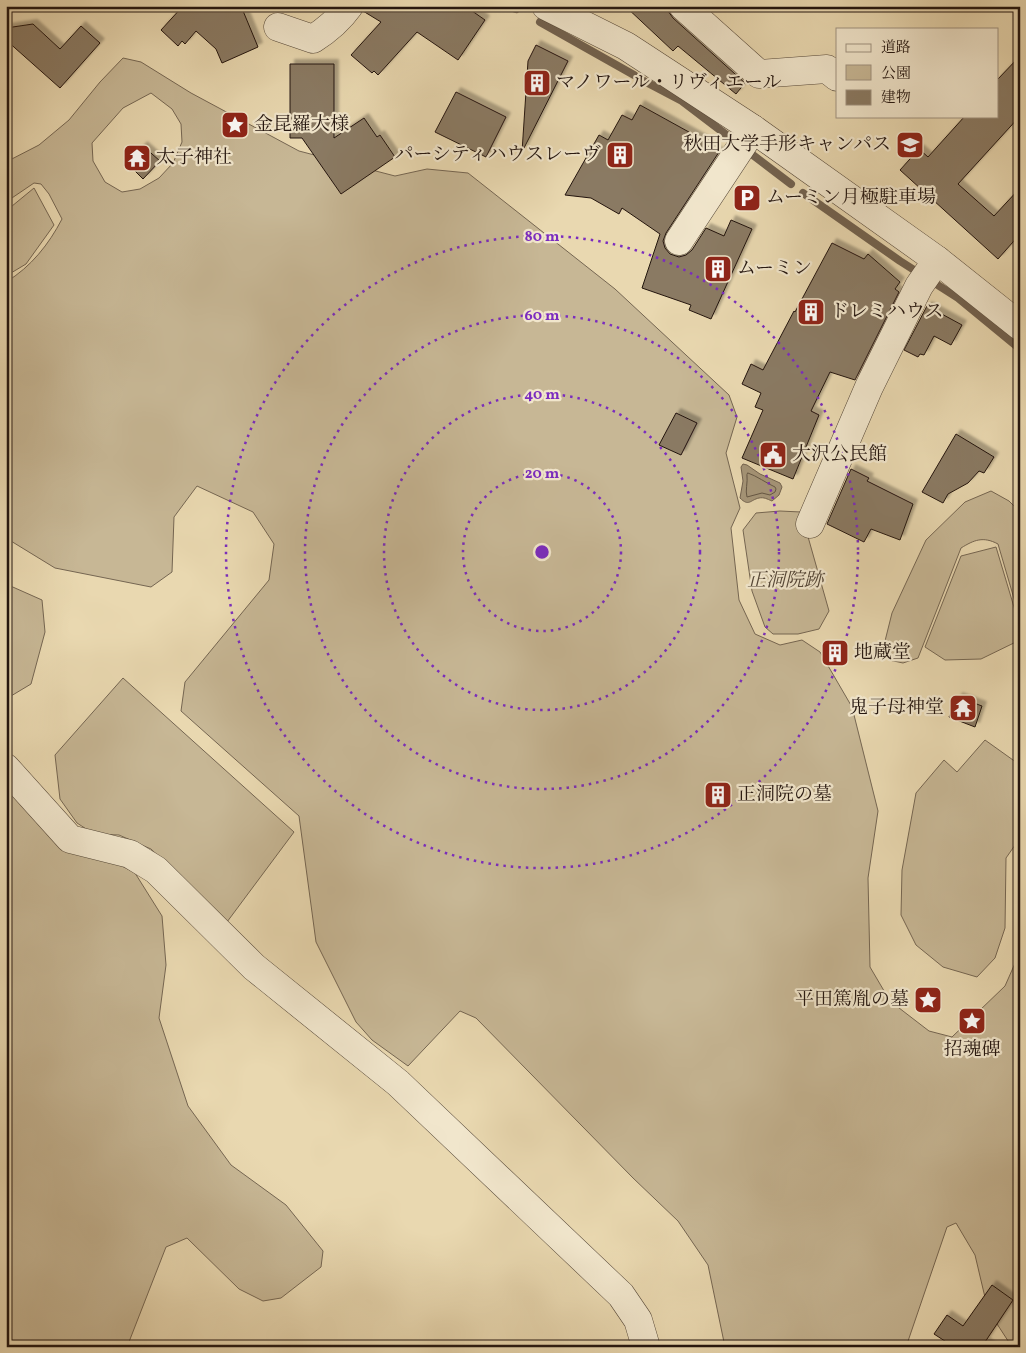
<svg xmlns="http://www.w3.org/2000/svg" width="1026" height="1353" viewBox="0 0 1026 1353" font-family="Vollkorn,'Noto Serif JP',serif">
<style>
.green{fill:#c7b795;stroke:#756652;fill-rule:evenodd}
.water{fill:#a69679;stroke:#72624f}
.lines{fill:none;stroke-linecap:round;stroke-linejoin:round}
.shore{stroke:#645644;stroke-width:1}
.stream{stroke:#72624f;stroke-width:8}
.building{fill:#8a7a63;stroke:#23150f;filter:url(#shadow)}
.minor-casing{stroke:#544637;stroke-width:29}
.minor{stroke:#f1e6cc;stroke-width:28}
.ring{fill:none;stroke:#7b2cbf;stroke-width:2.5;stroke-dasharray:2.5 5}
.labels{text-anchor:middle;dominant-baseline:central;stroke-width:4.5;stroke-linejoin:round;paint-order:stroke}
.poi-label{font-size:19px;fill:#23150f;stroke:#f1e6cc;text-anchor:start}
.park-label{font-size:19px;font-style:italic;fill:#544637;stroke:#f1e6cc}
.centre{fill:#7b2cbf;stroke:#f1e6cc;stroke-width:2.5}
.ring-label{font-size:15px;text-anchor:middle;font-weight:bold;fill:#7b2cbf;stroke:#f1e6cc;stroke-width:4.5;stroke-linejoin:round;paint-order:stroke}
</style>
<defs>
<filter id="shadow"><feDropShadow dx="4.5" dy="-4.5" stdDeviation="1" flood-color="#0004"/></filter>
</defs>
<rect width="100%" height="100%" fill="#e9d8b0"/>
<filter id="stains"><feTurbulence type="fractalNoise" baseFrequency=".004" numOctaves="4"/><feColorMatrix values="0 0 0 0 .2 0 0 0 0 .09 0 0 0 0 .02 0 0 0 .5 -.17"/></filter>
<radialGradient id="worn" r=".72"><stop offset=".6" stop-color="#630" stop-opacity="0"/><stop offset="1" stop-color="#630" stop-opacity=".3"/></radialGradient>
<!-- green -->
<g class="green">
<path d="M123 58 141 62 191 93 299 151 395 176 427 169 468 173 615 289 729 395 737 417 726 453 740 508 731 528 739 600 755 634 780 645 802 640 820 652 852 707 878 811 868 878 870 967 890 1001 929 1031 952 1037 1005 986 1020 952V1347H1012L988 1310 975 1255 956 1223 947 1227 906 1347H725L708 1265 678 1221 633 1178 476 1018 460 1011 408 1066 372 1040 356 1022 316 942 299 816 181 711 185 682 269 580 274 544 253 512 197 486 174 517 172 572 151 587 55 568 6 538V282C31 267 49 244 62 219L49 194 41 184 34 183 6 202V162L39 145 69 120 100 82ZM151 93 172 109 181 124 182 142 173 163 159 178 140 189 122 192 105 182 93 161 92 143 123 108Z"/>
<path d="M34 188 54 225 26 264 6 276V211Z"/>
<path d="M991 491 1009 501 1020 512V619L998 544C983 536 974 540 961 548L918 658 903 663 889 660 883 649 892 613 926 540 965 502Z"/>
<path d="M780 511 801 512 829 611 819 629 798 634H773L765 627 752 591 743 530 756 513Z"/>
<path d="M996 547 1020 627V640L981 659 945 660 925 647 961 556Z"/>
<path d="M6 584 42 600 45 632 31 684 6 699Z"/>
<path d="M123 678 294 832 227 922 151 849 119 835 94 834 77 823 60 799 55 755Z"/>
<path d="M985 740 1020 765V838L1006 858 1005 928 995 958 977 977 943 967 916 945 901 915 902 870 916 793 944 760 957 772Z"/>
<path d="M6 782 107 858 135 873 162 916 166 965 159 1018 188 1106 231 1165 286 1205 323 1251 321 1267 281 1298 263 1301 239 1289 187 1238 166 1247 127 1347H6Z"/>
</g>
<!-- water -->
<path class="water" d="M743 464 747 465 760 474 780 483 782 487 779 495 772 501C767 499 764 497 759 498 750 500 749 507 740 498L743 481 741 467Z"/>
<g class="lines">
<!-- shore -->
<path class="shore" d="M748 473C757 476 766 483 775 487L776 489 775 492 770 495 762 493 747 497C745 491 748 482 747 475Z"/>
<!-- stream -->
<g class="stream">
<path d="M508 6 516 9"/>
<path d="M540 22 634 75"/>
<path d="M644 81 682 101 791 184"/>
<path d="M803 193 900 261 958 298 1020 349"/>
</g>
</g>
<!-- building -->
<g class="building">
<path d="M183 6H241L258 47 222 63 216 49 196 31 185 44 182 41 178 46 161 30Z"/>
<path d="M364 6H465L485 20 458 60 417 32 378 75 374 71 372 73 351 55 381 22 363 11Z"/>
<path d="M625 6H668V11L673 18 745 83 736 94 678 46 673 51Z"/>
<path d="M33 24 60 49 81 26 100 43 60 88 6 40V28Z"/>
<path d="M536 45 568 61 522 152 528 61Z"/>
<path d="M1020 56V116L958 184 994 216 1020 188V234L998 259 900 170 919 149 928 157 965 116H997V80Z"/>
<path d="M290 64H334V138L364 118 377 137 380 135 395 157 341 194 302 138H290Z"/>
<path d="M456 92 506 117 486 157 435 132Z"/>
<path d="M640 105 707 142 705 145 719 152 666 233 663 241 665 248 670 254 679 257 686 255 692 250 706 228 724 236 731 220 752 229 711 319 689 310 691 305 642 288 660 234 622 208 619 214 591 198 565 195 599 135 608 140 622 115 632 120Z"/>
<path d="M143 146 160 161 143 179 127 163Z"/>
<path d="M832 243 864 259 868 254 900 282 895 289 899 292 855 380 830 372 811 411 819 415 793 479 742 458 763 410 755 407 761 393 742 384 751 364 763 370 794 311 795 312Z"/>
<path d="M927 306 962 325 951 345 934 336 924 355 920 354 918 357 904 350Z"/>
<path d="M676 413 697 423 681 455 659 445Z"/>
<path d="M956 434 994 457 984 473 979 471 968 483 948 494 943 503 922 492Z"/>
<path d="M851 469 869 478 867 481 913 504 900 540 871 529 864 542 827 524Z"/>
<path d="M958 697 982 706 975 727 949 717Z"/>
<path d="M992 1285 1013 1300 985 1342 992 1347H949L951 1345 934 1334 947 1315 963 1326Z"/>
</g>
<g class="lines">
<defs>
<g id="minor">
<path d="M546 6 626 46 753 129 937 260 1020 326"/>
<path d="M683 6 759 74 827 69 837 77"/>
<path d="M278 27 313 39C327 30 339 20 349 6"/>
<path d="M679 241 753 129"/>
<path d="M810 524 869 387 919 286 937 260"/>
<path d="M6 768 70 839 130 854 156 870 254 967 398 1083 621 1295 638 1320 646 1347"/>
</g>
</defs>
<!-- minor casing -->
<use href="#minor" class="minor-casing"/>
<!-- minor -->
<use href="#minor" class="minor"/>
</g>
<!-- distance rings -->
<g class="ring">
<circle cx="542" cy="552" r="79"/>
<circle cx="542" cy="552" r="158"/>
<circle cx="542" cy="552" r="237"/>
<circle cx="542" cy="552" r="316"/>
</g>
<!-- icons -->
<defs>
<symbol id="building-square" viewBox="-11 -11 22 22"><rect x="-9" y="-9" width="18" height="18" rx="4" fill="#8f2418" stroke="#f1e6cc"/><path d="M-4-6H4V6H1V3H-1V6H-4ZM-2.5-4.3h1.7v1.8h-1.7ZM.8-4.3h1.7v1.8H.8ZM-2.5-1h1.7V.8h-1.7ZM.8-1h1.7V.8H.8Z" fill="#fff"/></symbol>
<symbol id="sight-square" viewBox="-11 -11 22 22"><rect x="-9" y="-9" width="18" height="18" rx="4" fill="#8f2418" stroke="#f1e6cc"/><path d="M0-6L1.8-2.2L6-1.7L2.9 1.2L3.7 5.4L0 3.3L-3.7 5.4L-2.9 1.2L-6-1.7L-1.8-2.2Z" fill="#fff"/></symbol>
<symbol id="university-square" viewBox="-11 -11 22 22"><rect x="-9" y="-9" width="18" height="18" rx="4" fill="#8f2418" stroke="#f1e6cc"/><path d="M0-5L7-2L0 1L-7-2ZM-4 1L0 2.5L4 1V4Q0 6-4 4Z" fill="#fff"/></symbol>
<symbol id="temple-square" viewBox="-11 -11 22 22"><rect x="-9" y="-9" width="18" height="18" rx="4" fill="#8f2418" stroke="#f1e6cc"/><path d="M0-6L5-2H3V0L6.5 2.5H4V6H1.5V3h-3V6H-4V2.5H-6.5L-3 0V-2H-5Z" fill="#fff"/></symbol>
<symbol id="parking-square" viewBox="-11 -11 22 22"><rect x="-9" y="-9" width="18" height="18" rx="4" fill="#8f2418" stroke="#f1e6cc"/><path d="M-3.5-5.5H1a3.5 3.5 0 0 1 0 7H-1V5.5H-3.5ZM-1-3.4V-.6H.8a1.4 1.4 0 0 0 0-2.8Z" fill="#fff"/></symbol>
<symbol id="civic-square" viewBox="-11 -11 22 22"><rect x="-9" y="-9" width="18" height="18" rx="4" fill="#8f2418" stroke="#f1e6cc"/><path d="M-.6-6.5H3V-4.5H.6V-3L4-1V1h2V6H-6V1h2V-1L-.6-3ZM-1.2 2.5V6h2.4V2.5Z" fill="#fff"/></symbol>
</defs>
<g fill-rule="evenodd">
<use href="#building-square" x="521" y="67" width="32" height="32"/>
<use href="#sight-square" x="219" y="109" width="32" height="32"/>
<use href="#university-square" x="894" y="129" width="32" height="32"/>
<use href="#building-square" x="604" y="139" width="32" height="32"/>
<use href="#temple-square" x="121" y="142" width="32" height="32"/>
<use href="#parking-square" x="731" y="182" width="32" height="32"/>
<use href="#building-square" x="702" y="253" width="32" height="32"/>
<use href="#building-square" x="795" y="296" width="32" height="32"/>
<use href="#civic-square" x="757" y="439" width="32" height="32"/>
<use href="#building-square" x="819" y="637" width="32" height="32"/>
<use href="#temple-square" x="947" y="692" width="32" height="32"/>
<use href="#building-square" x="702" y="779" width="32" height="32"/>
<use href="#sight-square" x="912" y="984" width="32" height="32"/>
<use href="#sight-square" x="956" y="1005" width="32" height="32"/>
</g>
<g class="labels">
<!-- poi labels -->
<g class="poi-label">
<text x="556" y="83">マノワール・リヴィエール</text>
<text x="254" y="125">金昆羅大様</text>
<text x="891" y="145" text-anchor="end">秋田大学手形キャンパス</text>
<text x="601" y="155" text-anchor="end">パーシティハウスレーヴ</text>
<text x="156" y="158">太子神社</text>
<text x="766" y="198">ムーミン月極駐車場</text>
<text x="737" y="269">ムーミン</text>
<text x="830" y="312">ドレミハウス</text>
<text x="792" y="455">大沢公民館</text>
<text x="854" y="653">地蔵堂</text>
<text x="944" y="708" text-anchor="end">鬼子母神堂</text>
<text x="737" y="795">正洞院の墓</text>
<text x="909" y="1000" text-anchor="end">平田篤胤の墓</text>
<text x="972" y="1050" text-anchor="middle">招魂碑</text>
</g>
<!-- park labels -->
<g class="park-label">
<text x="785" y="581">正洞院跡</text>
</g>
</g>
<circle cx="542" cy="552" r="8" class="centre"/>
<g class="ring-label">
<text x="542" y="241">80 m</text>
<text x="542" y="320">60 m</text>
<text x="542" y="399">40 m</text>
<text x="542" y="478">20 m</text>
</g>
<!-- margin -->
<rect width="1026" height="1353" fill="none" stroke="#e9d8b0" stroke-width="25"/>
<rect x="8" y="8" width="1011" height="1338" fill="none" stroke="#23150f" stroke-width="2.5"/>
<rect x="12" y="12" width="1001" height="1328" fill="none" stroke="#23150f"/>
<!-- legend -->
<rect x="836" y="28" width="162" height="90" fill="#f1e6cc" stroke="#9f9280"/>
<rect x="846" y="44" width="25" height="8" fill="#f1e6cc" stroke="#9f9280"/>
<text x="881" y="52" font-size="15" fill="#23150f">道路</text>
<rect x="846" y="65" width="25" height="15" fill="#c7b795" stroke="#9f9280"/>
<text x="881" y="78" font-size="15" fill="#23150f">公園</text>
<rect x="846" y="90" width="25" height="15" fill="#8a7a63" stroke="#9f9280"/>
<text x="881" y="102" font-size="15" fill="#23150f">建物</text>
<rect width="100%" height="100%" filter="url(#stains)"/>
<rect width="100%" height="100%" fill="url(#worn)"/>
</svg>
